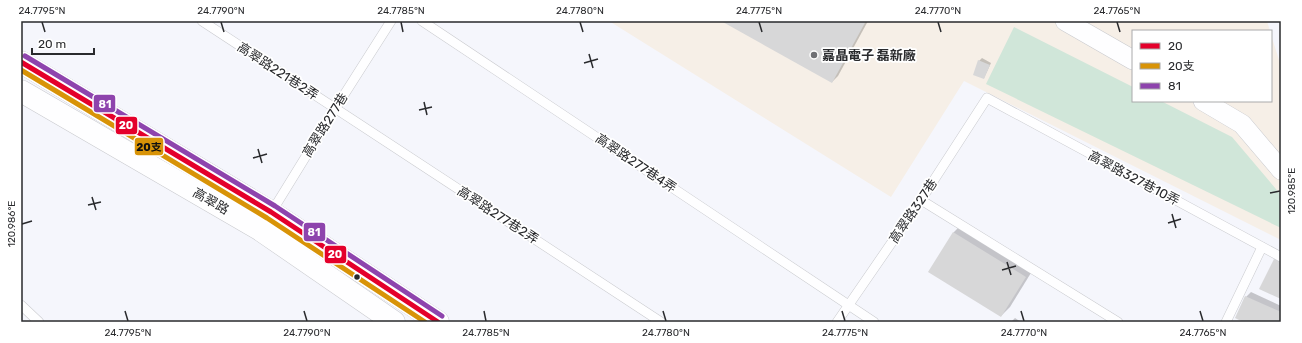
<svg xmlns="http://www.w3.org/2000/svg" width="1302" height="343" viewBox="0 0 1302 343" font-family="Rubik,'Noto Sans TC',sans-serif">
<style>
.industrial{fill:#f6efe7}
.green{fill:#d0e6d9}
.shadow{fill:#0003}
.building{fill:#d7d7d8}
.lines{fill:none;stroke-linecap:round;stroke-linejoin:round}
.lane-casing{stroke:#c9cace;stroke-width:10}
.street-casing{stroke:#c9cace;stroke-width:20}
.secondary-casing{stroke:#c9cace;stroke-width:23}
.lane{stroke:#fefeff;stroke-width:9}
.street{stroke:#fefeff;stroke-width:19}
.secondary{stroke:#fefeff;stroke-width:22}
.bus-1-casing{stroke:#fff;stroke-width:8}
.bus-2-casing{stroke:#fff;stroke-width:8}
.bus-3-casing{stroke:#fff;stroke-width:8}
.bus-1{stroke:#e4002b;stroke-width:5}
.bus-2{stroke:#d89307;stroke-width:5}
.bus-3{stroke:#8e44ad;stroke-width:5}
.ticks{fill:none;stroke:#292a2d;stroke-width:1.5}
.poi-dot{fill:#707175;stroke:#fff;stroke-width:1.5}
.bus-dot{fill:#292a2d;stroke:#fff;stroke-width:1.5}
.labels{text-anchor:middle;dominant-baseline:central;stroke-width:3.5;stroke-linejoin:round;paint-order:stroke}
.poi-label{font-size:13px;font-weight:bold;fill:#292a2d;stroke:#fff;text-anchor:start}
.street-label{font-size:13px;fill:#292a2d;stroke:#fff}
.line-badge{stroke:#fff;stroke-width:1.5}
.badge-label{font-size:11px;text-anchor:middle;font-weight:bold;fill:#fff}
.pale-badge-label{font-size:11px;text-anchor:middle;font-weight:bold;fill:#111}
.neatline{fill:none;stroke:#292a2d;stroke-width:1.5}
.ticks-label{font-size:10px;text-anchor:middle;fill:#292a2d}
</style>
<rect width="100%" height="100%" fill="#f5f6fc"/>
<!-- industrial -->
<path class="industrial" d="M609 21H1267L1270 31H1133V101H1271V35L1281 66V240L964 81 891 197Z"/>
<!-- green -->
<path class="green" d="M1014 27 1133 87V101H1161L1232 137 1281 195V228L986 84Z"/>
<!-- shadow -->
<g class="shadow">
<path d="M723 21H868L838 76 832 82Z"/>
<path d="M982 58 991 63 984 78 979 61Z"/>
<path d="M963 223 1034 268 1010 307 1001 316 930 271 954 232Z"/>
<path d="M1251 292 1281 306V322H1246V297Z"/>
<path d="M1015 318 1021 322H1011Z"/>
</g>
<!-- building -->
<g class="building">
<path d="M721 21H866L832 83Z"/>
<path d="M978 60 990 65 984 79 973 75Z"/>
<path d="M953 232 1026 277 1001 317 928 272Z"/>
<path d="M1274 259 1281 262V299L1259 289Z"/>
<path d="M1245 296 1281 312V322H1243L1235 318Z"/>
</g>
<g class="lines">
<defs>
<g id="lane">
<path d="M202 21 661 322"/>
<path d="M422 21 874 322"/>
<path d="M921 200 1118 322"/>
<path d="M271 213 335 109 391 21"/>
<path d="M21 305 39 322"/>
<path d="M837 322 921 200 987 98 1281 257"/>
<path d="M1226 322 1262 247"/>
</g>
<g id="street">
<path d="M1065 21 1133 60"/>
<path d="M1203 101 1242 124 1281 170"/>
</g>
<g id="secondary">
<path d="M21 62 271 212 438 322"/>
<path d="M21 91 259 229 394 322"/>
</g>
</defs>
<!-- lane casing -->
<use href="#lane" class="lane-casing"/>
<!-- street casing -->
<use href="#street" class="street-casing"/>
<!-- secondary casing -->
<use href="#secondary" class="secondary-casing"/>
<!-- lane -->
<use href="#lane" class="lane"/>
<!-- street -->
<use href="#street" class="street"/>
<!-- secondary -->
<use href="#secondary" class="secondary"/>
<defs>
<path id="bus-1" d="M21 62 271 212 438 322"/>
<path id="bus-2" d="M21 70 267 218 425 322"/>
<path id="bus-3" d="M25 56 275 206 442 316"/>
</defs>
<!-- bus-1 casing -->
<use href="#bus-1" class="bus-1-casing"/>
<!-- bus-2 casing -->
<use href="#bus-2" class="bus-2-casing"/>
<!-- bus-3 casing -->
<use href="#bus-3" class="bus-3-casing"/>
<!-- bus-1 -->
<use href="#bus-1" class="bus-1"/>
<!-- bus-2 -->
<use href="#bus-2" class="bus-2"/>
<!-- bus-3 -->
<use href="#bus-3" class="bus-3"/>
</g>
<!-- ticks -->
<path class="ticks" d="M42 22 45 32M221 22 224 32M401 22 403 32M580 22 583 32M759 22 762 32M938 22 941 32M1117 22 1120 32M589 54 593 68M584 63 598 59M424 102 427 115M419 110 432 107M258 149 262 163M253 158 267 154M1270 193 1280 191M92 197 96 210M88 205 101 202M1172 214 1176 228M1168 223 1181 219M22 224 32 221M1007 262 1011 275M1002 270 1016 266M125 311 128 321M304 311 307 321M484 311 486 321M663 311 666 321M842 311 845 321M1021 311 1024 321M1200 311 1203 321"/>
<!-- markers -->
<circle class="poi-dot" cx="814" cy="55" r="4"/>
<circle class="bus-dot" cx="357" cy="277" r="3.5"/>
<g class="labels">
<!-- poi labels -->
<g class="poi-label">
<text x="822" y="55">嘉晶電子 磊新廠</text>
</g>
<!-- street labels -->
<g class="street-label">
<text transform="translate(278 71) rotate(33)">高翠路221巷2弄</text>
<text transform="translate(325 125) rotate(-58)">高翠路277巷</text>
<text transform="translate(636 163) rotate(34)">高翠路277巷4弄</text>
<text transform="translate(1134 178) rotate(28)">高翠路327巷10弄</text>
<text transform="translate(211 201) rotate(30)">高翠路</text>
<text transform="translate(913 211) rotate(-56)">高翠路327巷</text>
<text transform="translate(498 215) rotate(33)">高翠路277巷2弄</text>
</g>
</g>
<g class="line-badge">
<rect x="93" y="94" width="23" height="19" rx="4" fill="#8e44ad"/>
<rect x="115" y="116" width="23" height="19" rx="4" fill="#e4002b"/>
<rect x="134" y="137" width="30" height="19" rx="4" fill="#d89307"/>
<rect x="303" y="222" width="23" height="20" rx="4" fill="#8e44ad"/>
<rect x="324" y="245" width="23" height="19" rx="4" fill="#e4002b"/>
</g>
<g class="badge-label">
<text x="105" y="108">81</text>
<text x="126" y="129">20</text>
<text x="314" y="236">81</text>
<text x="335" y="258">20</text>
</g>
<g class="pale-badge-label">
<text x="149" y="151">20支</text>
</g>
<!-- border -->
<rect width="1302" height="343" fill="none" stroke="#ffffff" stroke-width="44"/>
<!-- legend -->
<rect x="1132" y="30" width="140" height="72" fill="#ffffff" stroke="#a9aaab"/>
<rect x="1140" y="43" width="20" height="6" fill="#e4002b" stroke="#a9aaab"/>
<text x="1168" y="50" font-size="12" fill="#292a2d">20</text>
<rect x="1140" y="63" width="20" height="6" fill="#d89307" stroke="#a9aaab"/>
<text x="1168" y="70" font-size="12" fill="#292a2d">20支</text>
<rect x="1140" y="83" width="20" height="6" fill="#8e44ad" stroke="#a9aaab"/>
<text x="1168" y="90" font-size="12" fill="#292a2d">81</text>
<!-- scale -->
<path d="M32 48v6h62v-6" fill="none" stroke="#292a2d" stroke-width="2"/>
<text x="38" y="48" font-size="12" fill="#292a2d" stroke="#ffffff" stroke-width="3" paint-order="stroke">20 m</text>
<rect x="22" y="22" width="1258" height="299" class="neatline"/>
<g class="ticks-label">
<text x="42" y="14">24.7795°N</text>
<text x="221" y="14">24.7790°N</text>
<text x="401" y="14">24.7785°N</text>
<text x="580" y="14">24.7780°N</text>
<text x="759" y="14">24.7775°N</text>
<text x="938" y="14">24.7770°N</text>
<text x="1117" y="14">24.7765°N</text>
<text transform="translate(1291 191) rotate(-90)" y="4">120.985°E</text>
<text transform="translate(11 224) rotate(-90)" y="4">120.986°E</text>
<text x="128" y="336">24.7795°N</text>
<text x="307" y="336">24.7790°N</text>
<text x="486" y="336">24.7785°N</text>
<text x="666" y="336">24.7780°N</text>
<text x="845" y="336">24.7775°N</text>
<text x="1024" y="336">24.7770°N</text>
<text x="1203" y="336">24.7765°N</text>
</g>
</svg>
